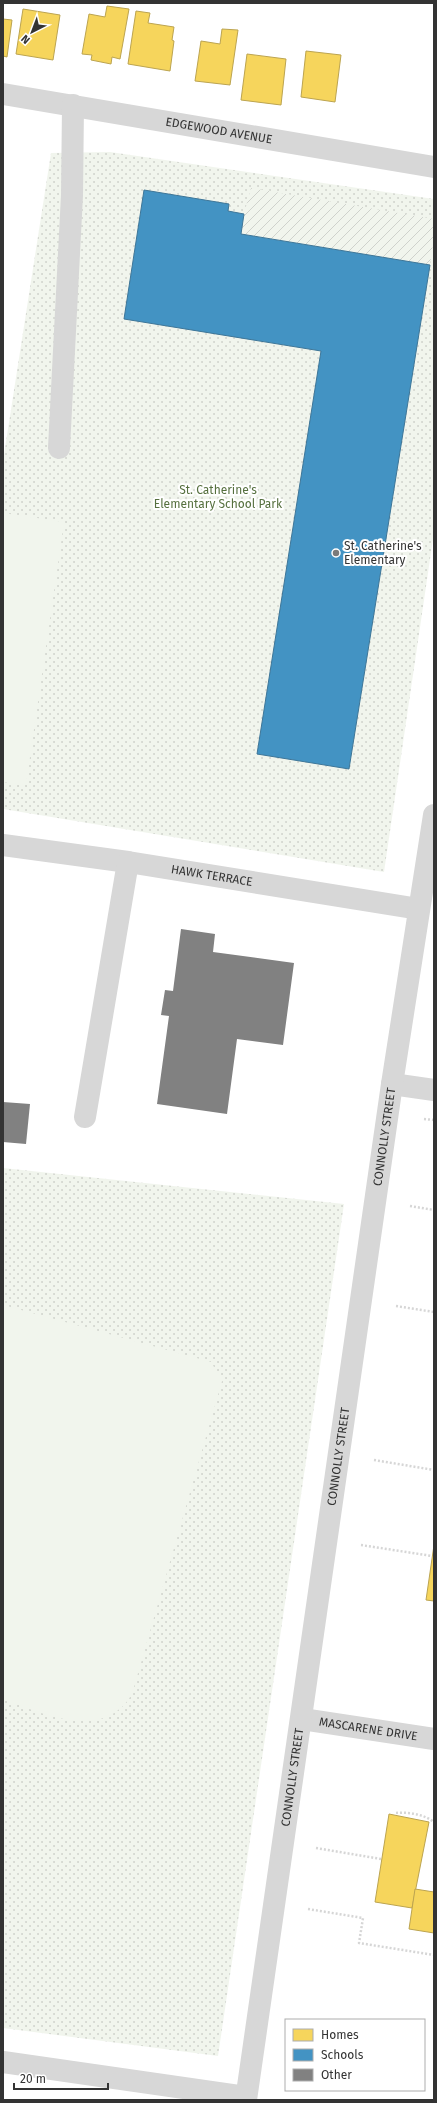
<svg xmlns="http://www.w3.org/2000/svg" width="437" height="2103" viewBox="0 0 437 2103" font-family="'Fira Sans',sans-serif">
<style>
.park{fill:url(#park-dots)}
.garden{fill:url(#garden-furrows)}
.pitch{fill:#f1f5ed}
.homes{fill:#f6d55c;stroke:#bca450}
.schools{fill:#4393c3;stroke:#3e7698}
.building{fill:#818181}
.lines{fill:none;stroke-linecap:round;stroke-linejoin:round}
.path{stroke:#d6d6d6;stroke-width:2.5;stroke-dasharray:2 2;stroke-linecap:butt}
.minor{stroke:#d7d7d7;stroke-width:22}
.poi-dot{fill:#7a7a7a;stroke:#fff;stroke-width:1.5}
.labels{text-anchor:middle;dominant-baseline:central;stroke-width:4;stroke-linejoin:round;paint-order:stroke}
.street-label{font-size:12px;fill:#333;stroke:#fff}
.park-label{font-size:12px;fill:#56703f;stroke:#fff}
.poi-label{font-size:12px;fill:#333;stroke:#fff;text-anchor:start}
</style>
<defs>
<pattern id="park-dots" width="8" height="8" patternUnits="userSpaceOnUse"><rect width="8" height="8" fill="#f1f5ed"/><path d="M2 2h.1M6 6h.1" fill="none" stroke="#cfd2cc" stroke-width="1.8" stroke-linecap="round"/></pattern>
<pattern id="garden-furrows" width="10" height="10" patternUnits="userSpaceOnUse"><rect width="10" height="10" fill="#f1f5ed"/><path d="M-1 1l2-2M0 10L10 0M9 11l2-2" fill="none" stroke="#cfd2cc"/></pattern>
</defs>
<rect width="100%" height="100%" fill="#fff"/>
<!-- park -->
<g class="park">
<path d="M110 152 434 199V532L384 872 3 809V461L51 153Z"/>
<path d="M3 1168 344 1204 218 2056 3 2028Z"/>
</g>
<!-- garden -->
<path class="garden" d="M251 188 434 219V236L430 265 241 234 244 214Z"/>
<!-- pitch -->
<g class="pitch">
<path d="M3 513 64 522 26 785 3 782Z"/>
<path d="M3 1305 211 1362 222 1381 132 1694C104 1742 43 1714 3 1699Z"/>
</g>
<!-- homes -->
<g class="homes">
<path d="M107 6 129 9 120 59 112 57 111 64 91 60 92 55 82 54 89 14 105 17Z"/>
<path d="M23 9 60 15 53 60 16 54Z"/>
<path d="M136 11 150 13 148 23 174 27 172 40 174 41 170 71 128 64Z"/>
<path d="M3 19 12 20 7 57 3 56Z"/>
<path d="M222 29 238 30 230 85 195 81 201 41 220 44Z"/>
<path d="M306 51 341 55 335 102 301 97Z"/>
<path d="M247 54 286 59 281 105 241 100Z"/>
<path d="M434 1545V1601L426 1600Z"/>
<path d="M389 1814 429 1822 412 1908 375 1902Z"/>
<path d="M415 1889 434 1892V1933L409 1929Z"/>
</g>
<!-- schools -->
<path class="schools" d="M144 190 229 204 228 211 244 214 241 234 430 265 349 769 257 754 321 351 124 319Z"/>
<!-- building -->
<g class="building">
<path d="M181 929 215 934 213 952 294 963 283 1045 237 1039 227 1114 157 1104 169 1016 161 1015 165 990 173 991Z"/>
<path d="M3 1102 30 1104 26 1144 3 1142Z"/>
</g>
<g class="lines">
<!-- path -->
<g class="path">
<path d="M424 1119 434 1120"/>
<path d="M410 1206 434 1210"/>
<path d="M396 1306 434 1312"/>
<path d="M374 1460 434 1470"/>
<path d="M361 1545 432 1556"/>
<path d="M396 1813C409 1812 423 1814 434 1822"/>
<path d="M316 1848 381 1859"/>
<path d="M308 1909 363 1918 359 1943 434 1955"/>
</g>
<!-- minor -->
<g class="minor">
<path id="s1" d="M3 94 434 167"/>
<path d="M59 448 72 195 73 105"/>
<path id="s2" d="M3 845 128 862 419 909"/>
<path d="M392 1084 434 1090"/>
<path d="M85 1117 128 862"/>
<path id="s3" d="M302 1719 434 1739"/>
<path d="M3 2062 246 2097"/>
<path id="s4" d="M246 2100 392 1084 434 815"/>
</g>
</g>
<!-- markers -->
<circle class="poi-dot" cx="336" cy="553" r="4"/>
<g class="labels">
<!-- street labels -->
<g class="street-label">
<text stroke="none"><textPath href="#s1" startOffset="219">EDGEWOOD AVENUE</textPath></text>
<text stroke="none"><textPath href="#s2" startOffset="211">HAWK TERRACE</textPath></text>
<text stroke="none"><textPath href="#s4" startOffset="973">CONNOLLY STREET</textPath></text>
<text stroke="none"><textPath href="#s4" startOffset="650">CONNOLLY STREET</textPath></text>
<text stroke="none"><textPath href="#s3" startOffset="67">MASCARENE DRIVE</textPath></text>
<text stroke="none"><textPath href="#s4" startOffset="326">CONNOLLY STREET</textPath></text>
</g>
<!-- park labels -->
<g class="park-label">
<text x="218" y="490">St. Catherine's<tspan x="218" dy="14">Elementary School Park</tspan></text>
</g>
<!-- poi labels -->
<g class="poi-label">
<text x="344" y="546">St. Catherine's<tspan x="344" dy="14">Elementary</tspan></text>
</g>
</g>
<!-- border -->
<rect width="437" height="2103" fill="none" stroke="#333333" stroke-width="8"/>
<!-- legend -->
<rect x="285" y="2019" width="140" height="72" fill="#ffffff" stroke="#adadad"/>
<rect x="293" y="2029" width="20" height="12" fill="#f6d55c" stroke="#adadad"/>
<text x="321" y="2039" font-size="12" fill="#333333">Homes</text>
<rect x="293" y="2049" width="20" height="12" fill="#4393c3" stroke="#adadad"/>
<text x="321" y="2059" font-size="12" fill="#333333">Schools</text>
<rect x="293" y="2069" width="20" height="12" fill="#818181" stroke="#adadad"/>
<text x="321" y="2079" font-size="12" fill="#333333">Other</text>
<!-- north arrow -->
<g transform="translate(32 32) rotate(222)" stroke="#ffffff" stroke-width="3" paint-order="stroke">
<path d="M0-3L7 15L0 10L-7 15Z" fill="#333333"/>
<text y="-6" font-size="11" font-weight="bold" text-anchor="middle" fill="#333333">N</text>
</g>
<!-- scale -->
<path d="M14 2083v6h94v-6" fill="none" stroke="#333333" stroke-width="2"/>
<text x="20" y="2083" font-size="12" fill="#333333" stroke="#ffffff" stroke-width="3" paint-order="stroke">20 m</text>
</svg>
